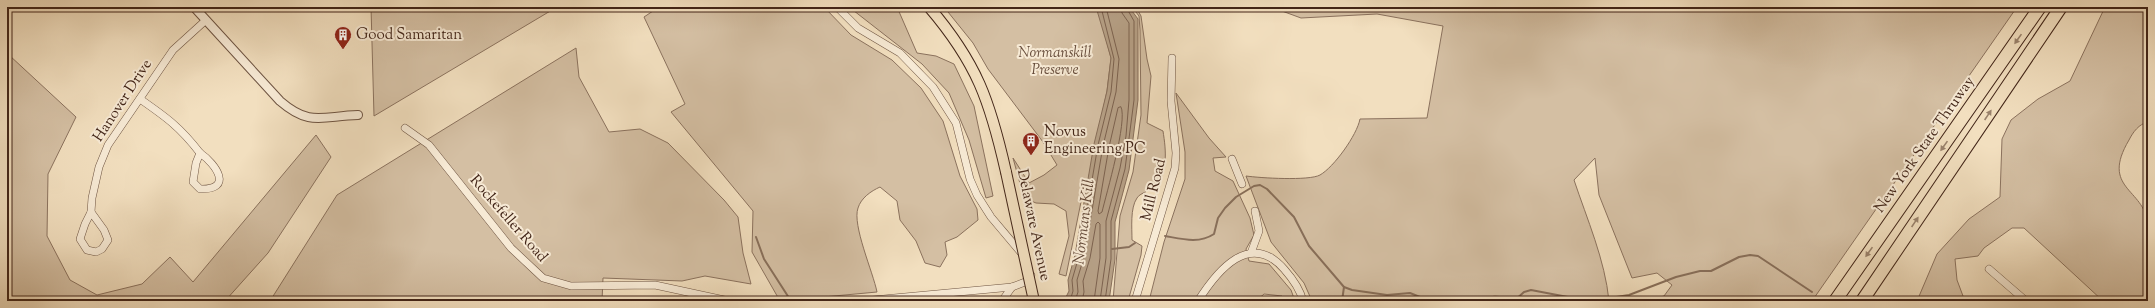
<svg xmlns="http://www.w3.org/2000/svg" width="2155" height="308" viewBox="0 0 2155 308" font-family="'Sorts Mill Goudy',serif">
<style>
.green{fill:#d4bfa3;stroke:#8b725e}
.water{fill:#b6a086;stroke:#886f5a}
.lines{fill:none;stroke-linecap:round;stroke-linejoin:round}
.shore{stroke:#7c624f;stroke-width:1}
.stream{stroke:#886f5a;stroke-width:2}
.minor-casing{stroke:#6e5442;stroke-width:8}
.tertiary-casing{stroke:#6e5442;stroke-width:10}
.primary-casing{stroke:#422518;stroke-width:12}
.motorway-casing{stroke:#422518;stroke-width:14}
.minor{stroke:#f7ead5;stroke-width:7}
.tertiary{stroke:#f7ead5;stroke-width:8}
.primary{stroke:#f2dfbf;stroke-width:10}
.motorway{stroke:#f2dfbf;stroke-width:12}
.primary-bridge-casing{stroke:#422518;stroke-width:12;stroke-linecap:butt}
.primary-bridge{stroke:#f2dfbf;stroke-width:10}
.oneway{fill:#9a826c}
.labels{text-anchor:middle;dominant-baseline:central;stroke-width:4;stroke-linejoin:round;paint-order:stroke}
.poi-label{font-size:15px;fill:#422518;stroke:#f7ead5;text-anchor:start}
.park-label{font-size:15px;font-style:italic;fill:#664c3b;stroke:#f7ead5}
.street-label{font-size:15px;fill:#422518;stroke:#f7ead5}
.water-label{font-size:16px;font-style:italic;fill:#654a39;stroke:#f7ead5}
</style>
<rect width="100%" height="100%" fill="#f2dfbf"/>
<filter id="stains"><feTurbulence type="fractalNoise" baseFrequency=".005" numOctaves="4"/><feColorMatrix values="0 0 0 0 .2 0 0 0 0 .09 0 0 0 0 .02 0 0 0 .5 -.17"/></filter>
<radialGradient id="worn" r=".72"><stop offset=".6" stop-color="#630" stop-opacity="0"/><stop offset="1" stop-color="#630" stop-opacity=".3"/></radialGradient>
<!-- green -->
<g class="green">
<path d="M371 7H557L374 116Z"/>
<path d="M659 7H824L851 35 892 60 921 88 943 121 960 176 977 209 978 220 957 237 945 242 947 255 940 267 925 263 916 241 900 220 897 201 880 187C871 191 861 198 858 208 852 225 873 272 877 292L780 301 752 252 753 211 671 112 685 104 644 17Z"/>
<path d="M849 7H897L917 53 936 56 954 64 974 106 993 196 986 198 969 140 949 93 922 64Z"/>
<path d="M944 7H1096L1099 12 1111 58 1107 91 1085 195 1083 192 1066 276 1059 274 1069 236 1066 211 1054 204 1036 203 1024 198 1013 158 1029 183 1044 175 1057 165 1043 142 988 69 973 43Z"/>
<path d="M1132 7H1136L1141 16 1147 59 1151 76 1147 123 1163 131C1166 150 1169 175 1152 188 1148 192 1140 193 1137 198 1130 208 1132 228 1132 240L1142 246 1141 255 1128 301H1113L1120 216 1133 172 1141 115 1140 30 1139 16Z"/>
<path d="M1271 7H2017L1812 301H1646L1664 296 1672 285 1657 273 1632 278 1599 195 1595 158 1574 180C1587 219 1605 260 1609 301H1312L1304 283 1271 242 1246 176C1260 178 1309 181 1320 175 1334 167 1357 135 1360 119L1427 118 1443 26 1377 14 1301 18Z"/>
<path d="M2105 7H2148V122C2139 124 2133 132 2129 140 2100 189 2144 188 2148 224 2151 249 2148 276 2148 301H2103L2024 228H2012L1984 248 1978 256 1955 259 1957 280 1963 296V301H1917L1937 254 1969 219 2000 197 2002 139 2011 120 2038 99 2070 81Z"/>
<path d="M7 48 9 55 76 117 48 174 47 236 70 280 97 295 142 284 170 257 193 282 316 135 331 157 268 253 225 301H7Z"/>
<path d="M576 48 579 77 609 132 640 129 668 143 724 200 738 217 743 253 751 284 705 276 682 281 603 278 602 301H270L337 195Z"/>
<path d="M1176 93 1209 138 1226 157 1213 158 1215 171 1233 181 1250 218 1254 235 1246 249 1249 261 1269 264 1291 290 1295 301H1286L1282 296 1264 294 1256 301H1149L1164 242 1185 179V152Z"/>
</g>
<!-- water -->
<path class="water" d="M1096 7H1129L1138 19V100L1129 170 1115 222V259L1109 301H1064L1069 291 1068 280 1075 255 1094 144 1107 91 1111 58Z"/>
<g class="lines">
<!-- shore -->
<g class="shore">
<path d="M1121 107C1128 120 1106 195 1102 212L1099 214 1098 211 1109 147 1118 108Z"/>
<path d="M1070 301 1073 291 1072 280 1079 256 1098 145 1111 92 1114 59 1101 7"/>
<path d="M1075 301 1078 292 1077 280 1084 257 1103 146 1116 92 1119 59 1106 7"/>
<path d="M1082 301 1084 292 1083 281 1090 258 1096 224 1098 222 1100 224V258L1094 301"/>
<path d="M1100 301 1106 258V221L1120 168 1126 136 1129 100V23L1122 13 1121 7"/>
<path d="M1105 301 1111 259V221L1125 169 1134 100V21L1126 7"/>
</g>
<!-- stream -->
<g class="stream">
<path d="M1165 236C1182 239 1199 244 1214 234L1218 218 1225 208 1236 197 1254 186 1260 185 1267 189 1294 217 1309 246 1344 287 1352 290 1387 295 1410 293 1430 301"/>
<path d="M756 237 764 259 791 301"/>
<path d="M1112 249 1129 247 1135 243"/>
<path d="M1342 301 1344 287"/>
<path d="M1479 301C1490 297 1498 294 1509 301"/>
<path d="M1514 301 1524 292 1531 290 1573 298 1597 300 1629 295 1676 277 1700 271H1711L1739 257 1750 255 1758 256 1812 292"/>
</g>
<defs>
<g id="minor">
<path d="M837 7 858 28 900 53 933 87 956 123 970 179 977 195 991 217 1023 255"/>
<path d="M140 99C166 117 180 127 200 153"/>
<path d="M405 128 429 145 511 248 543 278 571 286 655 285 729 301"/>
<path d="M200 153C216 164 234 190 200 189L193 182 196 163Z"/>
<path d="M1232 159 1242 184"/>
<path d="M91 212 92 198 99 167 108 145 173 50 206 20"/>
<path d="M91 212 104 230 108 240 102 249 96 252 87 250 80 239 85 224Z"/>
<path d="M1251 253 1259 231 1255 211"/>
<path d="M1989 269 2026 301"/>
<path d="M862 301 1012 287 1025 282 1031 275"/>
<path d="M1002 301 1012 287"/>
<path d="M1135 301 1175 168 1176 153 1171 101 1172 58"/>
<path d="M1198 301C1217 271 1250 230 1284 269 1292 278 1300 289 1303 301"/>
</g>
<path id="tertiary" d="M194 7 280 101C310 127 322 116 358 115"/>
<path id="primary" d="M929 7C977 63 990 101 1006 172"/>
<g id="motorway">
<path d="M1835 301 2040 7"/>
<path d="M1862 301 2061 7"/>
</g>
</defs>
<!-- minor casing -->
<use href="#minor" class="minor-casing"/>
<!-- tertiary casing -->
<use href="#tertiary" class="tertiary-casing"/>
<!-- primary casing -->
<use href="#primary" class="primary-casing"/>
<!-- motorway casing -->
<use href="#motorway" class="motorway-casing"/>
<!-- minor -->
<use href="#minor" class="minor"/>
<!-- tertiary -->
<use href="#tertiary" class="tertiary"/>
<!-- primary -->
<use href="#primary" class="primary"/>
<!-- motorway -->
<use href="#motorway" class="motorway"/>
<defs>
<path id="primary-bridge" d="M1006 172 1034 301"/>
</defs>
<!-- primary-bridge casing -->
<use href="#primary-bridge" class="primary-bridge-casing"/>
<!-- primary-bridge -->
<use href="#primary-bridge" class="primary-bridge"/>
</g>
<!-- one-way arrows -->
<defs><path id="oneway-solid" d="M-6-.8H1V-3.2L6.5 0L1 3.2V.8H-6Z"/></defs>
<g class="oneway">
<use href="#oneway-solid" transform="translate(2018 39) rotate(125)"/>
<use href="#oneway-solid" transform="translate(1988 115) rotate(-56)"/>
<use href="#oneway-solid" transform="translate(1944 146) rotate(125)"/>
<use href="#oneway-solid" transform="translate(1915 222) rotate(-56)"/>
<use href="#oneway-solid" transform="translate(1869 252) rotate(125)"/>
</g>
<!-- icons -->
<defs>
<symbol id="building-pin" viewBox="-11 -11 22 30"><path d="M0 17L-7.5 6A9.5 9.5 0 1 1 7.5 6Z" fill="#8f2418" stroke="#f7ead5"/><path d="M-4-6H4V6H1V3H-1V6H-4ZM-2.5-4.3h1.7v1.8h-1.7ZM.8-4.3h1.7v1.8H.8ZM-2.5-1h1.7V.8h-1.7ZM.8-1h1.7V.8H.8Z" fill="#fff"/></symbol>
</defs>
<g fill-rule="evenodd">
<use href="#building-pin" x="333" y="25" width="20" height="27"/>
<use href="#building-pin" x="1021" y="131" width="20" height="27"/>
</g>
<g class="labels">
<!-- poi labels -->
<g class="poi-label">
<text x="356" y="35">Good Samaritan</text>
<text x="1044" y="132">Novus<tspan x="1044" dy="17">Engineering PC</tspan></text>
</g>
<!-- park labels -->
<g class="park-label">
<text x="1055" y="53">Normanskill<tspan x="1055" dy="17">Preserve</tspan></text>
</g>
<!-- street labels -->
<g class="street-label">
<text transform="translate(123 101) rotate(-57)">Hanover Drive</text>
<text transform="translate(1925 145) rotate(-55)">New York State Thruway</text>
<text transform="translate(1154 190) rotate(-76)">Mill Road</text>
<text transform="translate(508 219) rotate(49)">Rockefeller Road</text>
<text transform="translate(1033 225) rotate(78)">Delaware Avenue</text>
</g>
<!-- water labels -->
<g class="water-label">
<text transform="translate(1085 222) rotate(-83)">Normans Kill</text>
</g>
</g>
<!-- margin -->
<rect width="2155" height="308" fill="none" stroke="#f2dfbf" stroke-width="24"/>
<rect x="8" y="8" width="2139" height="292" fill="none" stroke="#422518" stroke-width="2"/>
<rect x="12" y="12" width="2131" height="284" fill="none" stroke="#422518"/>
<rect width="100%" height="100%" filter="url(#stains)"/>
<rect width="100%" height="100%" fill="url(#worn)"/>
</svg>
